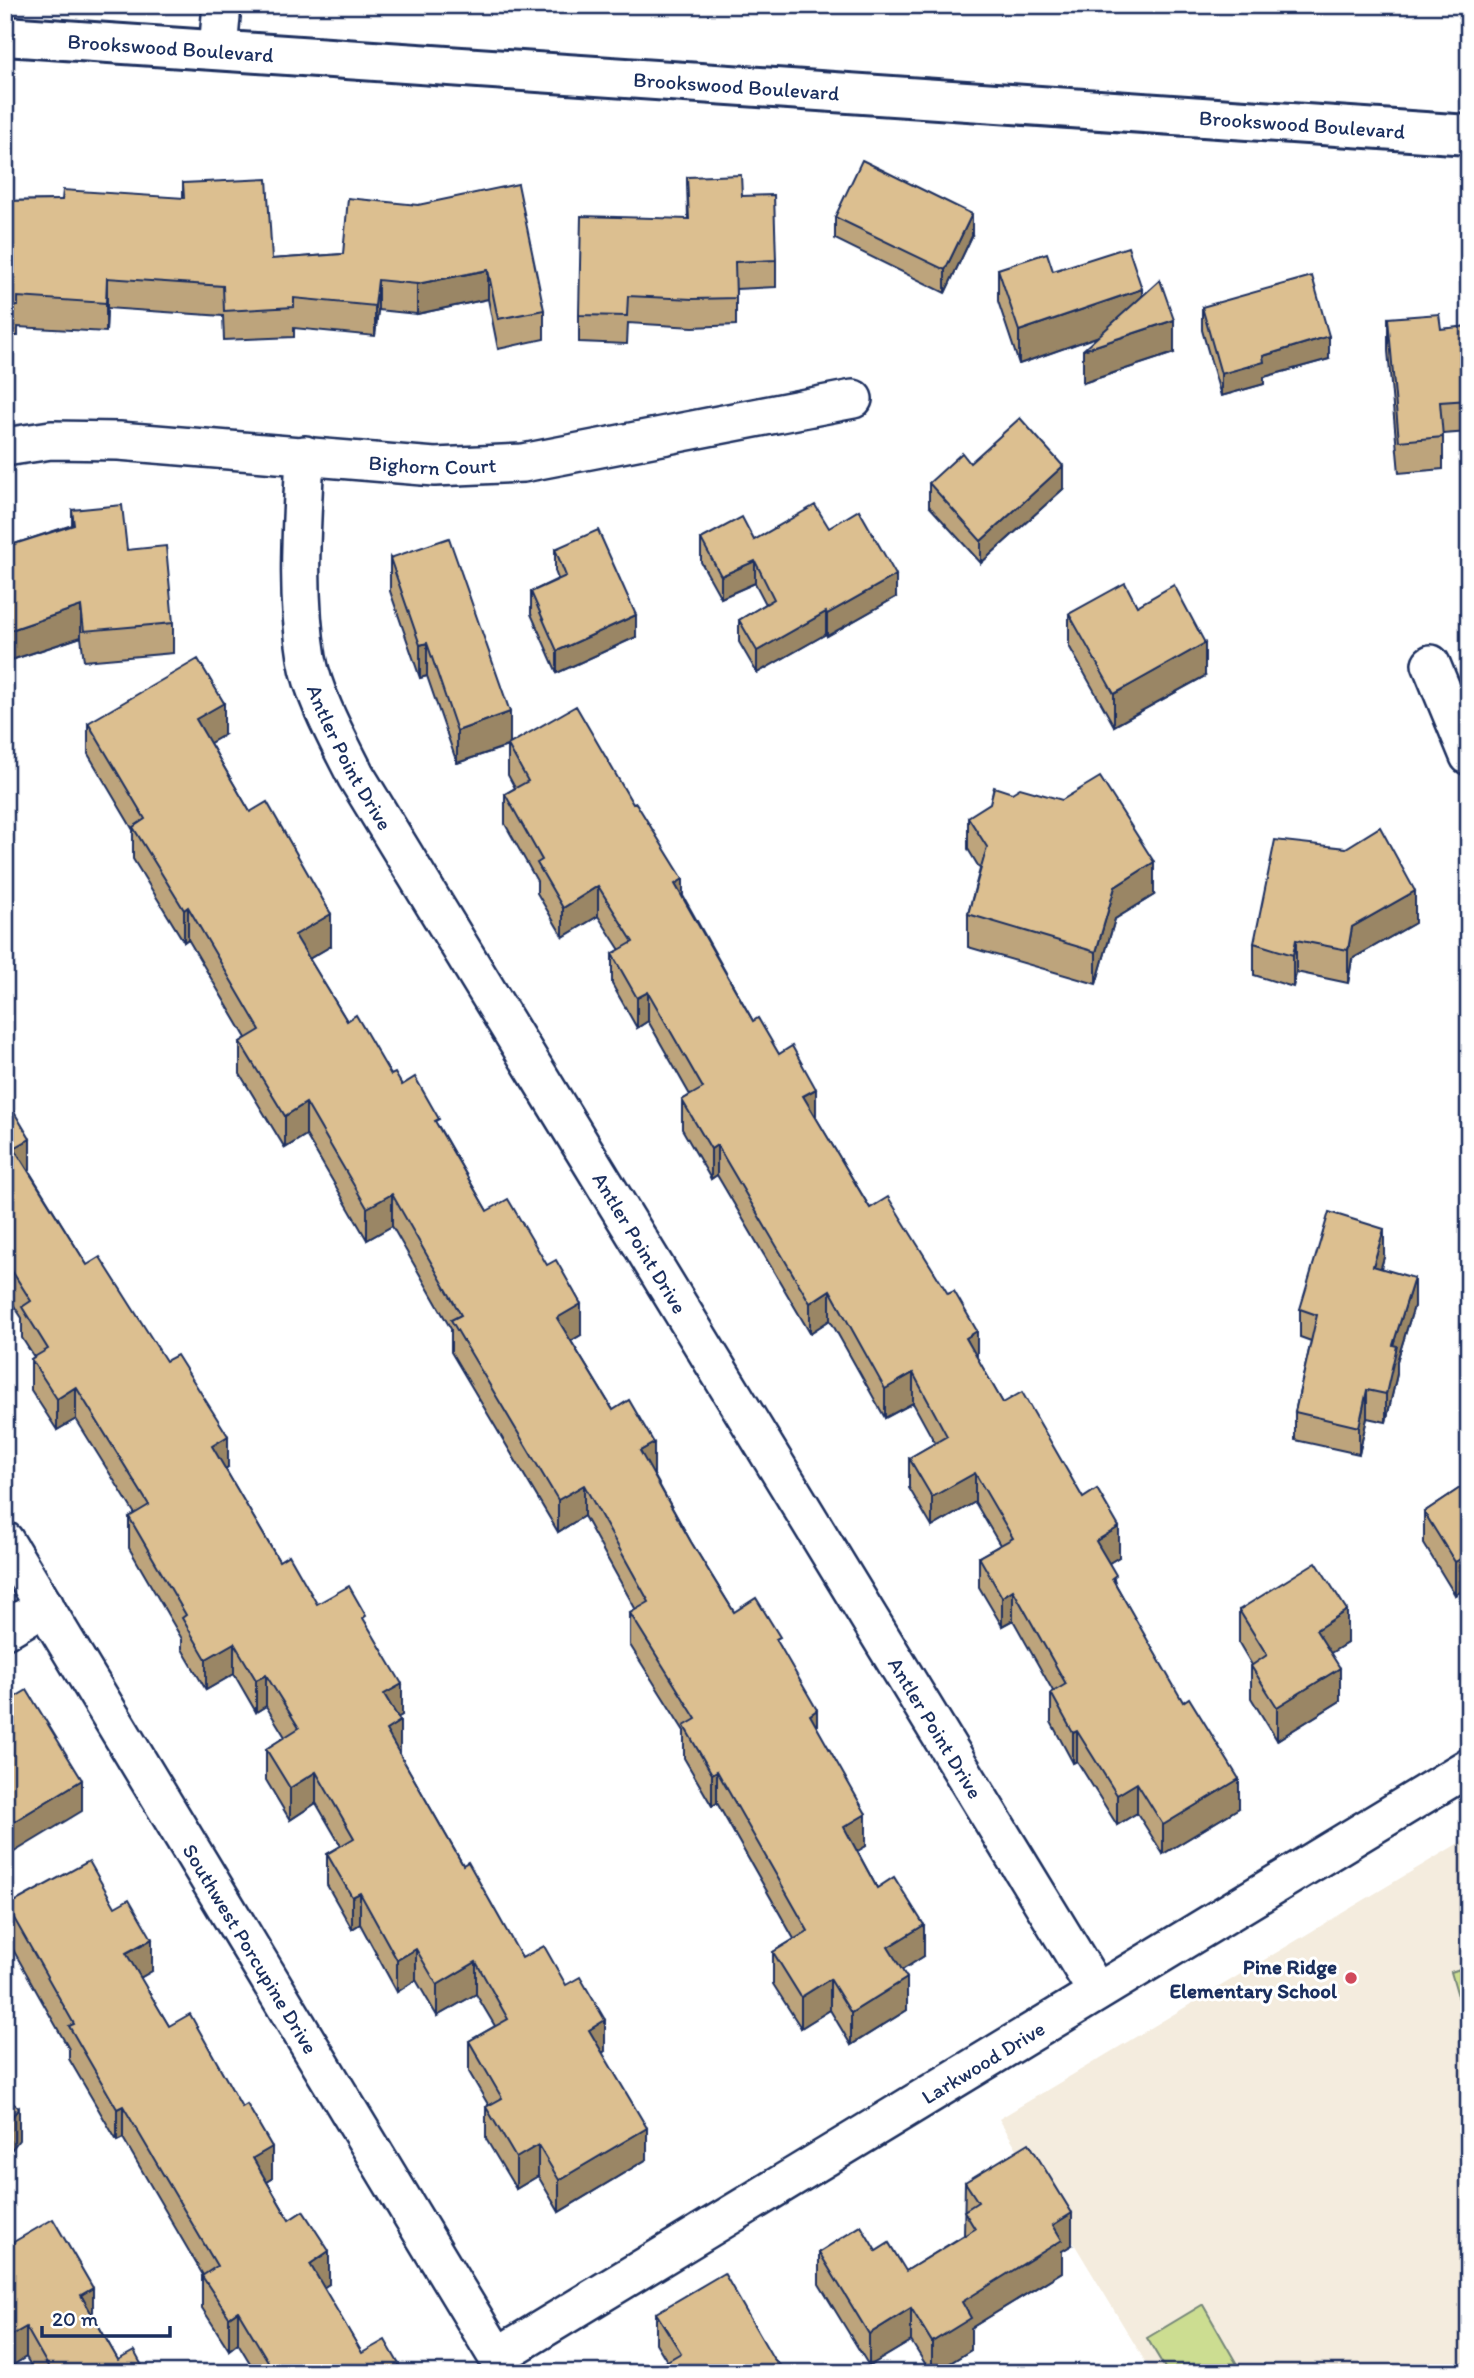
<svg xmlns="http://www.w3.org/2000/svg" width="1474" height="2378" viewBox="0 0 1474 2378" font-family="Itim,sans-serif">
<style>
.built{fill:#f4ecde}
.green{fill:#ccdd91;stroke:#748678;stroke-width:2}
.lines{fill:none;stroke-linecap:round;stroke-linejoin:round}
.minor-casing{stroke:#1b2f5e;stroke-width:42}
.secondary-casing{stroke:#1b2f5e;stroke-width:44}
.minor{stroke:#fff;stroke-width:37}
.secondary{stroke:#fff;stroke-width:38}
.wall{fill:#bda47c;stroke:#1b2f5e;stroke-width:2}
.shaded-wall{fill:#9a8665;stroke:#1b2f5e;stroke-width:2}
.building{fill:#dcbf90;stroke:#1b2f5e;stroke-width:2}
.poi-dot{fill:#d1495b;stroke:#fff;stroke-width:2.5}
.labels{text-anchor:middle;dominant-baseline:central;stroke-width:6;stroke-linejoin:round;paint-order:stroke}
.street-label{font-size:21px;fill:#1b2f5e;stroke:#fff}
.poi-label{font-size:21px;font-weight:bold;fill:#1b2f5e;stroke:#fff;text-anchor:end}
</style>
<rect width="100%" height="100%" fill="#fff"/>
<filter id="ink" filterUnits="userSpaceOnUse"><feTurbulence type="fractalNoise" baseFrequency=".0143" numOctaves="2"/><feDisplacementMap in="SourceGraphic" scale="14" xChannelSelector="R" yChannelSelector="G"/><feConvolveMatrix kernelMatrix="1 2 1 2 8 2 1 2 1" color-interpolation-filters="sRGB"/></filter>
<g filter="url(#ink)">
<!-- built -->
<path class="built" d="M1469 1837V2373H1152L999 2119Z"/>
<!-- green -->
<g class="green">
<path d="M1469 1966V2034L1451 1972Z"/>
<path d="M1202 2305H1203L1242 2373H1168L1147 2338Z"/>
</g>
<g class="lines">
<defs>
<g id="minor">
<path d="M218 50 222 5"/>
<path id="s1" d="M5 447 51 440 119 441 435 467 523 463 853 399"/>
<path id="s2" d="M305 455C302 523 296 591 307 658 313 695 339 742 356 776L1097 1992"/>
<path d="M1431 664 1469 756"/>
<path id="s3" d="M5 1541 507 2373"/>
<path d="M5 1630 45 1606"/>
<path id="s4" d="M498 2356 1469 1767"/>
</g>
<g id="secondary">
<path id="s5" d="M5 36 1469 135"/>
</g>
</defs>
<!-- minor casing -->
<use href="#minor" class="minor-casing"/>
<!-- secondary casing -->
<use href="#secondary" class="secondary-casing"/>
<!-- minor -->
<use href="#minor" class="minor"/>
<!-- secondary -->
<use href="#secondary" class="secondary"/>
</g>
<!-- wall -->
<g class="wall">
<path d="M687 177 742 196 776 260V287L736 289V325L693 327 628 323 627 344 579 342V315L688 219Z"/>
<path d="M183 183 272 259 343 254 418 205 544 310V339L498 349 488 299 417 314 378 310 375 336 294 328V337L224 340 223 316 107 308 106 332 18 327V336H5V201L183 198Z"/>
<path d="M835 217 972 236 945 293 835 239Z"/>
<path d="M998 269 1053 271 1142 296 1174 353 1083 383 1098 336 1019 364 998 301Z"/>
<path d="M1202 307 1329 359 1264 377V384L1221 396 1202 330Z"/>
<path d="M1388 318 1441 329 1469 326V432L1443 434V469L1399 473 1388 351Z"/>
<path d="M970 463 1063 489 981 563 929 506V483Z"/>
<path d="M72 510 127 550 173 623V653L84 661 81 637 5 662V547L72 525Z"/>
<path d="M829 528 896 597 827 636 826 634 757 673 739 642V620L766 604 755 583 721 598 701 562V539L754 540Z"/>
<path d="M555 549 636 637 557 673 531 614V592L558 579 555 571Z"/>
<path d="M390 558 510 744 683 896 753 1021 816 1118 870 1208 977 1358 1003 1403 1083 1498 1119 1557 1109 1563 1116 1585 1239 1808 1163 1854 1137 1813 1117 1825 1077 1761 1073 1763 1051 1722V1693L1053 1691 1013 1620 1002 1626 979 1587V1557L1000 1545 975 1502 932 1527 909 1488V1458L935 1443 913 1403 885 1418 830 1320 810 1333 717 1175 711 1179 682 1129V1100L690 1095 648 1021 637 1028 612 984V954L620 950 598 916 563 937 537 893V881L505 824V794L515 788 508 775V746L457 763 427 676 420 678 390 591Z"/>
<path d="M1069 614 1205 676 1114 726 1069 646Z"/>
<path d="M88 723 224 735 210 743 250 812 331 946 309 959 347 1021 391 1075 402 1085 439 1127 487 1211 581 1335 571 1341 613 1410 654 1475 691 1542 734 1612 780 1646 817 1729 866 1846 857 1851 877 1888 924 1956 902 1970 907 2010 851 2045 830 2010 801 2028 773 1984V1952L794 1939 717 1803 712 1806 684 1758V1731L630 1645V1613L636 1610 584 1516 558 1532 451 1352V1329L392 1226 367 1240 306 1135 285 1148 240 1074V1042L246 1038 188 939 184 942 133 859V830L88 754Z"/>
<path d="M968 817 1154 895 1115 919 1096 984 968 947V914L980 869 968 849Z"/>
<path d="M1415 923 1352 959 1348 983 1296 972 1293 987 1254 975V943Z"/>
<path d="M5 1097 30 1170 29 1171 87 1265 228 1467 225 1469 279 1561 317 1604 366 1623 402 1715 398 1717 400 1752 399 1753 463 1865 522 1958 566 1985 605 2051 602 2053 647 2159 559 2212 538 2176 516 2189 486 2139V2107L489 2106 469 2072V2041L495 2026 476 1994 437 2016 416 1980 397 1992 360 1924 352 1929 327 1885V1854L341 1846 316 1803 290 1820 266 1780V1749L285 1737 266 1706 256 1712 234 1674 206 1690 182 1649V1639L129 1548V1517L135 1514 76 1419 57 1430 31 1390V1359L34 1357 22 1338V1318L5 1292Z"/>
<path d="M1384 1257 1381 1268 1414 1306 1397 1361V1374L1386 1422 1367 1418 1359 1454 1295 1440V1412L1311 1341 1300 1337V1309Z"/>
<path d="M1469 1482V1587L1455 1595 1424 1544V1512Z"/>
<path d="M1239 1610 1347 1643 1330 1653 1340 1701 1277 1740 1251 1698V1666L1252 1665 1239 1643Z"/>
<path d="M7 1906 115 1907 152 1971 140 1978 169 2026 272 2179 267 2182 289 2220 329 2284 323 2288 362 2353 404 2373H256L238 2343 229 2350 202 2308V2276L203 2275 123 2138 117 2141 69 2059V2049L7 1939Z"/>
<path d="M965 2182 1072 2245 1062 2251V2272L971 2328V2350L934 2373H931L911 2341 869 2366 819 2284V2252L876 2251 906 2271 964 2235Z"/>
<path d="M5 2247 93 2316 118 2360 146 2373H35L26 2357 5 2370Z"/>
<path d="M656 2313 773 2358 787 2373H662V2364L667 2361 656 2343Z"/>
</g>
<!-- shaded-wall -->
<g class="shaded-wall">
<path d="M972 214V236L945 293V270Z"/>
<path d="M488 270V299L417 314V284Z"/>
<path d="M107 278V308L106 332V303Z"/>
<path d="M378 280V310L375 336V306Z"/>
<path d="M1142 289V321L1019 364V331Z"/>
<path d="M1174 320V353L1083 383V350Z"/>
<path d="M1329 336V359L1264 377V384L1221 396V374L1263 356Z"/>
<path d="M1063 466V489L981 563V541Z"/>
<path d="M755 561V583L721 598V576Z"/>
<path d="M896 575V597L827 636V614Z"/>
<path d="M81 606V637L5 662V632Z"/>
<path d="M826 612V634L757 673V651Z"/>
<path d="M636 615V637L557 673V651Z"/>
<path d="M427 643V676L420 678V645Z"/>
<path d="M1205 643V676L1114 726V694Z"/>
<path d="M224 703V735L196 751V719Z"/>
<path d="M510 712V745L457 763V731Z"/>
<path d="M13 717V748L5 753V722Z"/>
<path d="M1154 862V895L1115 919 1096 984V952L1115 887Z"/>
<path d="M683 879V909L675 884Z"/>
<path d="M598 886V916L563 937V908Z"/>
<path d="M1415 891V923L1352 959 1348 983V950L1352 927Z"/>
<path d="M188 907V939L184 942V910Z"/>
<path d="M331 914V946L295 967V935Z"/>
<path d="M1296 940V972L1293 987V955Z"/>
<path d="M648 992V1021L637 1028V998Z"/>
<path d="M816 1089V1119L803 1096Z"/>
<path d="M306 1103V1135L285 1148V1116Z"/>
<path d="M30 1139V1170L14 1179V1148Z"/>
<path d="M717 1145V1175L711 1179V1149Z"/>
<path d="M392 1194V1226L367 1240V1208Z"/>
<path d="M1384 1229V1257L1373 1294V1266Z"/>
<path d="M1414 1278V1306L1397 1361V1374L1386 1422V1394L1393 1345Z"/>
<path d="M830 1290V1320L810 1333V1303Z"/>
<path d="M581 1304V1335L557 1349V1318Z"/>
<path d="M977 1331V1361L966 1338Z"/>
<path d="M913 1373V1403L885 1418V1389Z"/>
<path d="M76 1387V1419L57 1430V1399Z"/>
<path d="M1367 1390V1418L1359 1454V1427Z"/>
<path d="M228 1436V1467L212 1477V1446Z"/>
<path d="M654 1443V1475L640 1483V1451Z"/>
<path d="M975 1473V1502L932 1527V1497Z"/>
<path d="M584 1485V1516L558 1532V1500Z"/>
<path d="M1119 1527V1557L1096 1571V1541Z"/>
<path d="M1469 1554V1587L1455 1595V1562Z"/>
<path d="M1013 1590V1620L1002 1626V1597Z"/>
<path d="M1347 1610V1643L1316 1662V1630Z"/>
<path d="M234 1643V1674L206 1690V1659Z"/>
<path d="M1340 1668V1701L1277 1740V1707Z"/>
<path d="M266 1675V1706L256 1712V1680Z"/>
<path d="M402 1684V1715L384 1726V1694Z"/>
<path d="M817 1710V1742L810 1715Z"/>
<path d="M400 1721V1752L386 1761V1730Z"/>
<path d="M1077 1731V1761L1073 1763V1733Z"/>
<path d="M717 1771V1803L712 1806V1774Z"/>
<path d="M316 1772V1803L290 1820V1788Z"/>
<path d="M1239 1779V1808L1163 1854V1825Z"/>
<path d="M82 1780V1811L6 1857 5 1880V1827Z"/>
<path d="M1137 1783V1813L1117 1825V1795Z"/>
<path d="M866 1814V1846L844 1859V1827Z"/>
<path d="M360 1893V1924L352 1929V1897Z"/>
<path d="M924 1925V1956L888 1979V1947Z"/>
<path d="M152 1939V1971L126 1986V1953Z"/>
<path d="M416 1949V1980L397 1992V1960Z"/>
<path d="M476 1962V1994L437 2016V1985Z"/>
<path d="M907 1978V2010L851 2045V2013Z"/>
<path d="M830 1979V2010L801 2028V1997Z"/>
<path d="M605 2020V2051L589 2061V2030Z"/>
<path d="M123 2106V2138L117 2141V2109Z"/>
<path d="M19 2108V2140L5 2158V2125Z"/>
<path d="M647 2128V2159L559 2212V2180Z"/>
<path d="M538 2145V2176L516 2189V2158Z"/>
<path d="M272 2147V2179L253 2190V2158Z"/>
<path d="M1072 2213V2245L1062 2251V2272L971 2328V2350L934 2373H932V2342L962 2302 1053 2225Z"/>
<path d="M329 2251V2284L310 2296V2264Z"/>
<path d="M93 2288V2319L81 2295Z"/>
<path d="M911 2308V2341L869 2366V2334Z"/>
<path d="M238 2311V2343L229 2350V2317Z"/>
<path d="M26 2327V2357L5 2370V2339Z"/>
</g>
<!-- building -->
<g class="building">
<path d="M862 160 972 214 945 270 835 217Z"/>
<path d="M741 175 742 196 774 195 776 260 735 262 736 298 693 299 628 296 627 316 579 315 581 216 689 219 687 177Z"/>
<path d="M267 179 272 259 343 254 348 198 418 205 518 184 544 310 498 319 488 270 417 284 378 280 375 306 294 298V307L224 311 223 286 107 278 106 303 18 297V306L5 307V201L62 200 63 190 184 198 183 183Z"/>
<path d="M1128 247 1142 289 1019 331 998 269 1047 253 1053 271Z"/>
<path d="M1312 276 1329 336 1263 356 1264 362 1221 374 1202 307Z"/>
<path d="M1160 280 1174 320 1083 350Z"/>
<path d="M1439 314 1441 329 1469 326V400L1440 402 1443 437 1399 441 1388 318Z"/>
<path d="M1020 418 1063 466 981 541 929 483 962 453 970 463Z"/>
<path d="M122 505 127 550 166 546 173 623 84 631 81 606 5 632V547L74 525 72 510Z"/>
<path d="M815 505 829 528 859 510 896 575 827 614 826 612 757 651 739 620 774 599 755 561 721 576 701 539 742 517 754 540Z"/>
<path d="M598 530 636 615 557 651 531 592 566 576 555 549Z"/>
<path d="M449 538 510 712 457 731 427 643 420 645 390 558Z"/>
<path d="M1125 583 1137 606 1174 585 1205 643 1114 694 1069 614Z"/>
<path d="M198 659 224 703 196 719 250 812 267 802 331 914 295 935 347 1021 356 1015 391 1075 395 1073 402 1085 415 1077 439 1119 435 1121 487 1211 508 1199 547 1265 556 1260 581 1304 557 1318 613 1410 629 1400 654 1443 640 1451 691 1542 734 1612 756 1598 780 1637 776 1639 817 1710 810 1715 866 1814 844 1827 877 1888 894 1877 924 1925 888 1947 907 1978 851 2013 830 1979 801 1997 773 1952 808 1931 717 1771 712 1774 684 1726 696 1719 630 1613 649 1602 584 1485 558 1500 451 1320 461 1315 392 1194 367 1208 306 1103 285 1116 240 1042 260 1030 188 907 184 910 133 827 145 819 88 723Z"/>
<path d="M5 704 13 717 5 722Z"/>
<path d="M576 706 633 804 636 803 683 879 675 884 753 1021 758 1018 779 1054 792 1046 816 1089 803 1096 870 1208 888 1197 948 1294 954 1291 977 1331 966 1338 1003 1403 1022 1392 1083 1498 1097 1489 1119 1527 1096 1541 1116 1575 1112 1578 1183 1702 1189 1698 1239 1779 1163 1825 1137 1783 1117 1795 1077 1731 1073 1733 1051 1693 1066 1684 1013 1590 1002 1597 979 1557 1013 1538 975 1473 932 1497 909 1458 947 1436 913 1373 885 1389 830 1290 810 1303 717 1145 711 1149 682 1100 703 1088 648 992 637 998 612 954 633 942 598 886 563 908 537 863 542 860 505 794 528 781 508 745Z"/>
<path d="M1100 777 1154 862 1115 887 1096 952 968 914 987 847 968 817 990 803 994 787 1012 793 1020 788 1062 800Z"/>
<path d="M1380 827 1415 891 1352 927 1348 950 1296 940 1293 955 1254 943 1275 840 1346 848Z"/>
<path d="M5 1097 30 1139 14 1148 87 1265 100 1257 166 1361 177 1355 228 1436 212 1446 279 1561 289 1555 317 1604 349 1586 366 1616 363 1618 402 1684 384 1694 400 1721 386 1730 463 1865 468 1862 522 1958 544 1946 566 1985 580 1977 605 2020 589 2030 647 2128 559 2180 538 2145 516 2158 486 2107 502 2098 469 2041 508 2019 476 1962 437 1985 416 1949 397 1960 360 1893 352 1897 327 1854 354 1838 316 1772 290 1788 266 1749 299 1728 266 1675 256 1680 234 1643 206 1659 182 1618 186 1615 129 1517 149 1505 76 1387 57 1399 31 1359 48 1349 22 1307 31 1301 5 1260Z"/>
<path d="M1329 1212 1384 1229 1373 1266 1414 1278 1393 1345 1397 1346 1386 1394 1367 1390 1359 1427 1295 1412 1317 1315 1300 1309Z"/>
<path d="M1469 1482V1554L1455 1562 1424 1512Z"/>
<path d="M1316 1562 1347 1610 1316 1630 1340 1668 1277 1707 1251 1666 1267 1655 1239 1610Z"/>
<path d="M27 1690 82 1780 5 1827V1703Z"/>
<path d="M89 1861 115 1907 129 1899 152 1939 126 1953 169 2026 190 2014 242 2107 247 2104 272 2147 253 2158 289 2220 303 2211 329 2251 310 2264 362 2353 385 2340 404 2373H275L238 2311 229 2317 202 2276 217 2266 123 2106 117 2109 69 2026 74 2024 7 1906Z"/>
<path d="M5 2096 19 2108 5 2125Z"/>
<path d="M1029 2143 1072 2213 1053 2225 1062 2240 962 2302 971 2318 932 2342 911 2308 869 2334 819 2252 861 2226 876 2251 889 2243 906 2271 975 2229 964 2211 978 2202 965 2182Z"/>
<path d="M53 2219 93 2288 81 2295 118 2360 134 2351 146 2373H52L26 2327 5 2339V2247Z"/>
<path d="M724 2273 773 2358 787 2373H667L662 2364 681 2353 656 2313Z"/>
</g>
</g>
<!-- markers -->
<circle class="poi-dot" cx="1351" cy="1978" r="7"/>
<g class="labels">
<!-- street labels -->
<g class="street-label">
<text stroke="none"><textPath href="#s5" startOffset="166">Brookswood Boulevard</textPath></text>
<text stroke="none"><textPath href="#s5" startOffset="733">Brookswood Boulevard</textPath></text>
<text stroke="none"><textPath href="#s5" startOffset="1300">Brookswood Boulevard</textPath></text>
<text stroke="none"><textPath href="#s1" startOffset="429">Bighorn Court</textPath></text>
<text stroke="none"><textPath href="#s2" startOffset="312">Antler Point Drive</textPath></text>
<text stroke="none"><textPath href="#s2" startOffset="878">Antler Point Drive</textPath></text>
<text stroke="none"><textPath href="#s2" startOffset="1446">Antler Point Drive</textPath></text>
<text stroke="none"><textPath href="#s3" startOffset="476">Southwest Porcupine Drive</textPath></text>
<text stroke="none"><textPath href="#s4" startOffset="567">Larkwood Drive</textPath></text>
</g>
<!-- poi labels -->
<g class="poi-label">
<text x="1337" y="1966">Pine Ridge<tspan x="1337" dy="24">Elementary School</tspan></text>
</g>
</g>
<!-- margin -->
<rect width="1474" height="2378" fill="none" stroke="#fff" stroke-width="28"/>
<rect x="14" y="14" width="1446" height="2350" fill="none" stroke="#1b2f5e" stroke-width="2.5" filter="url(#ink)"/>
<!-- scale -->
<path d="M42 2326v10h128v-10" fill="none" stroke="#1b2f5e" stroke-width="3.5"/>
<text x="52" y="2326" font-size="21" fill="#1b2f5e" stroke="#ffffff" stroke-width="5" paint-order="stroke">20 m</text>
</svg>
